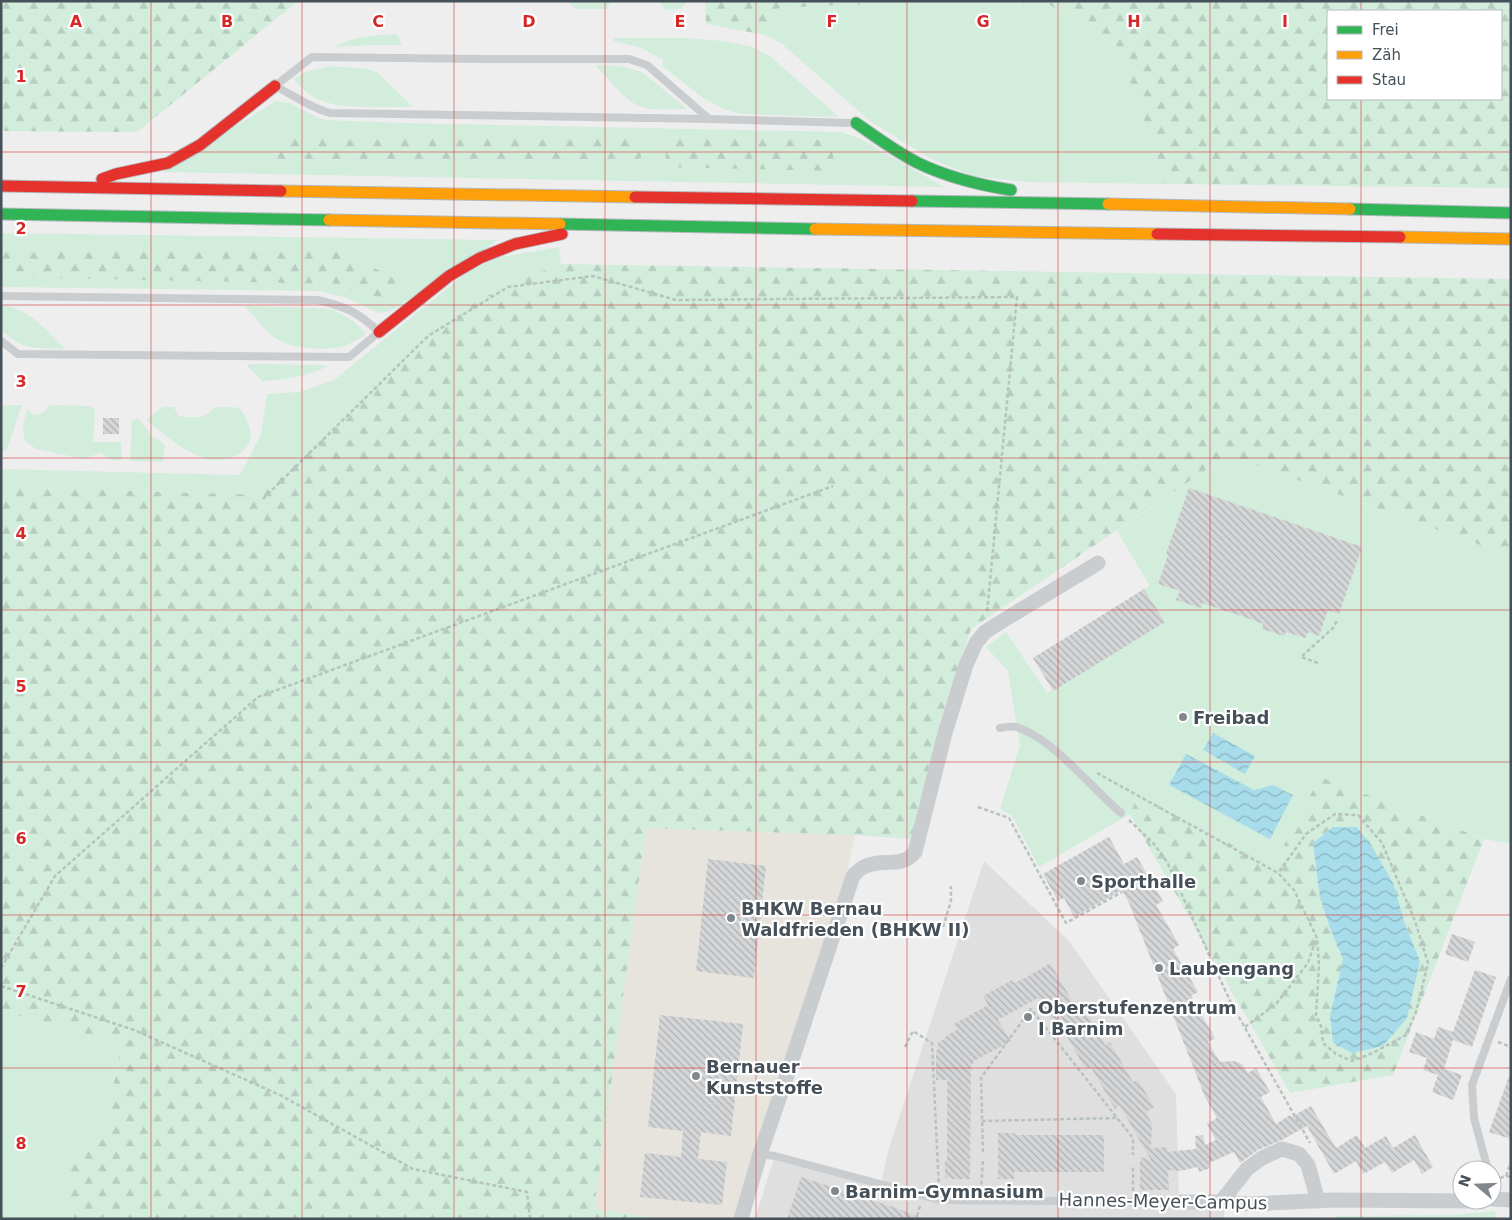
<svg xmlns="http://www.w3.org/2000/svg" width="1512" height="1220" viewBox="0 0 1512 1220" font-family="'DejaVu Sans',sans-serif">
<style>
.commercial{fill:#e7e4dd}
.education{fill:#e0dfdf}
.green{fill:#d2eddc;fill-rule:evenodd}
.forest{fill:url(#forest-firs);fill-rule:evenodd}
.water{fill:url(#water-waves)}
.building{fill:url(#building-back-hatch)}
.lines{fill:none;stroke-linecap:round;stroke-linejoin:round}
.fast-casing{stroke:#b3b8bd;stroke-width:13}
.slow-casing{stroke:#b3b8bd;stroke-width:13}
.jam-casing{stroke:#b3b8bd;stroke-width:13}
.path{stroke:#b8c3bf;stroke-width:2.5;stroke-dasharray:4 2.5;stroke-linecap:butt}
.lane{stroke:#cacdcf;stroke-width:8}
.street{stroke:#cacdcf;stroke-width:15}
.fast{stroke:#30b455;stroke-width:11}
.slow{stroke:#ff9f0a;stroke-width:11}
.jam{stroke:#e5322d;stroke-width:11}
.grid{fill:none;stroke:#d62828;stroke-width:1;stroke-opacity:0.55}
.poi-dot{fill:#81878d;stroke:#fff;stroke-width:2}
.labels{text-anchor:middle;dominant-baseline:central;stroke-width:4.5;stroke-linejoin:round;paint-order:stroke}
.poi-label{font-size:18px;font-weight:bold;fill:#465059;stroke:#fff;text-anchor:start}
.street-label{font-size:18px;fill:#465059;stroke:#fff}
.grid-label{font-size:16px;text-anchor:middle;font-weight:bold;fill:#d62828;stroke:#fff;stroke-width:4.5;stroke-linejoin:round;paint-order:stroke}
</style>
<defs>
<pattern id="forest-firs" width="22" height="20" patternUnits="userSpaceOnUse" patternTransform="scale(1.25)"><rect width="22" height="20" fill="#d2eddc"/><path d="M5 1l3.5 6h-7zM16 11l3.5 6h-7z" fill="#b6cdbf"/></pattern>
<pattern id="water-waves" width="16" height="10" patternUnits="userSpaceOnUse" patternTransform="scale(1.25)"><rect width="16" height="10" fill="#a7dcea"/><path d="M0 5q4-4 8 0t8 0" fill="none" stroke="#8ab5c1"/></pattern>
<pattern id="building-back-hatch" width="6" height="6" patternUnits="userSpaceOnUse" patternTransform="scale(1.25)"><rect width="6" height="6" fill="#d5d6d8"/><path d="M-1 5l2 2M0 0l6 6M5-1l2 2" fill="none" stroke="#afb0b2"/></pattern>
</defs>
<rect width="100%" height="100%" fill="#eee"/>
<!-- commercial -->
<path class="commercial" d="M646 828 855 835 847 872 735 1219H663L594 1209Z"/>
<!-- education -->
<path class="education" d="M984 861 1069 941 1176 1094 1179 1202 1227 1198 1223 1219H758L756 1215 775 1156 881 1183 889 1148Z"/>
<!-- green -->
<g class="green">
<path d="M569 1H612L607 9H576L569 4Z"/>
<path d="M661 1H687L681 9 664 10Z"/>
<path d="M925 1 1047 4 1115 44 1137 100 1165 184 1028 182 973 176 931 159 870 121 782 44 765 35 778 8Z"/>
<path d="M397 34 402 45H374L334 47C354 36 375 35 397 34Z"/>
<path d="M614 38H688L723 41 753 47 771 57 839 117 741 114 723 109 702 97 662 66 663 60 642 48 613 41Z"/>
<path d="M595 65 620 66 642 72 687 109C671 109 650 112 635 104 621 96 607 77 595 65Z"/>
<path d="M331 66 367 69 378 73 413 107C398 107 382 107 367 107 336 106 314 105 294 79L305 72Z"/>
<path d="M276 101 290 103 316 117 326 120 405 123 841 132 859 138 944 187 162 172ZM276 135 641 163 274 159ZM667 136 830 140 665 167Z"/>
<path d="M1 233 498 240 391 311 378 313 345 297 318 291 1 287V277L335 284 385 305 338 249 1 251Z"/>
<path d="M559 247 561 264 507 284 425 333 261 495 1 487V469L240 475 261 434 267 394 299 392 334 380 469 271 501 257Z"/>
<path d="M1 305C31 309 44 329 65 349 34 348 25 351 1 330Z"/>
<path d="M245 306 319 308 333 310 352 320 365 333 364 336C358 339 353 342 347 345 330 352 294 349 278 340 265 332 255 317 245 306Z"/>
<path d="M249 364 323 365 326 367C305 377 284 379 262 381L248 367Z"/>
<path d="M3 405H22L7 449 1 452V410Z"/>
<path d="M50 405 89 406 95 410 93 442H121L122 459 114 461 100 453 84 459 36 449 24 440 23 427 27 409 34 415 43 413Z"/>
<path d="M163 407H174L178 416C191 418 207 420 214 407 221 408 231 406 238 408 244 411 246 418 248 424 249 427 251 432 251 435 250 453 227 462 212 460 187 455 166 436 146 420Z"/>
<path d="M138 418 153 437 165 445 163 462 130 461 132 420Z"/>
<path d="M1228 455 1511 556V844L1484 839 1320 778 1273 867 1138 795 1130 814 1039 867 1012 816 1000 809 1020 745 1008 671 986 647 1006 632 1047 693 1164 622 1144 589 1150 586 1117 531Z"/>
<path d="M1 1011 122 1044 104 1129 65 1155 74 1219H1Z"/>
<path d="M1495 1211 1496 1219H1336V1216L1455 1215Z"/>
</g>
<!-- forest -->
<g class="forest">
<path d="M1 1H298L137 132 1 131Z"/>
<path d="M705 1H1511V188L1165 184 1137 100 1115 44 1048 4 925 1 778 8 765 35 706 24ZM1501 11V99H1328V11Z"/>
<path d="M276 135 641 137V164L273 159Z"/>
<path d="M667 136 830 140 836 171 665 167Z"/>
<path d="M338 249 405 284 385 305 335 284 1 277V251Z"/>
<path d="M561 264 1511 279V556L1228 455 971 629 940 722 912 839 855 835 646 828 594 1209 663 1219H74L65 1155 104 1129 122 1044 1 1011V487L261 495 425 333 507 284Z"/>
<path d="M1320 777 1484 839 1393 1075 1290 1093 1130 814 1138 795 1273 866ZM1333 827 1405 924 1420 961 1331 1016 1343 959 1330 928 1320 898 1313 843Z"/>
</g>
<!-- water -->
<g class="water">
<path d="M1213 733 1255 756 1245 774 1203 750Z"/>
<path d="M1186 754 1254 790 1273 785 1293 795 1270 839 1169 785Z"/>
<path d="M1333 827H1357L1371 845 1393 883 1405 924 1420 961 1407 1018 1383 1046 1352 1053 1333 1043 1330 1016 1343 959 1330 928 1320 898 1313 843Z"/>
</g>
<!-- building -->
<g class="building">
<rect x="103" y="418" width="16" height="16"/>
<path d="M1189 488 1362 547 1339 614 1328 610 1319 636 1308 632 1305 638 1286 632 1284 636 1262 629 1263 624 1244 617 1202 603 1201 608 1176 600 1180 591 1158 584 1168 555 1166 554Z"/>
<path d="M1144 589 1165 622 1053 691 1033 658Z"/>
<path d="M1109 837 1124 864 1137 857 1163 901 1156 905 1179 945 1173 949 1198 992 1191 996 1215 1038 1208 1042 1220 1062 1234 1061 1242 1064 1248 1073 1256 1068 1270 1092 1261 1097 1276 1124 1290 1115 1291 1117 1311 1106 1336 1148 1357 1135 1365 1148 1386 1136 1393 1148 1415 1135 1433 1167 1422 1174 1414 1160 1392 1173 1385 1162 1363 1174 1356 1161 1334 1174 1307 1126 1282 1140 1258 1150 1240 1163 1234 1152 1209 1163 1210 1168 1199 1172 1198 1167 1180 1171 1168 1170 1169 1192 1168 1190H1140V1157L1151 1160 1120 1106 1115 1109 1091 1067 1086 1070 1062 1028 1058 1031 1038 998 998 1020 1011 1041 974 1061 971 1067 970 1179H952V1178H945V1161H947V1080H936V1050H938V1043L944 1039 943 1038 957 1030 954 1024 988 1005 983 996 1012 980 1014 983 1027 977 1050 963 1075 1006 1081 1002 1105 1045 1110 1042 1133 1082 1138 1080 1154 1107 1146 1112 1152 1124 1151 1148 1167 1147V1152L1196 1149 1195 1136 1203 1135 1205 1145 1216 1140 1207 1124 1217 1118 1205 1097 1129 903 1122 890 1074 917 1064 898 1058 901 1043 874Z"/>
<path d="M708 859 766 866 754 978 696 971Z"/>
<path d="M1452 934 1475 942 1468 962 1445 954Z"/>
<path d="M1475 970 1496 977 1472 1047 1453 1040 1444 1069 1462 1075 1453 1100 1432 1092 1438 1075 1423 1070 1427 1058 1409 1052 1416 1032 1434 1039 1438 1027 1453 1032Z"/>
<path d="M660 1015 743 1024 731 1136 701 1132 698 1159 727 1162 722 1205 640 1197 645 1153 681 1157 683 1131 648 1127Z"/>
<path d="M1509 1076 1511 1077V1139L1489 1132Z"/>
<path d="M998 1133H1015V1135H1104V1172H1014V1179H998Z"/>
<path d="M801 1177 893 1207 919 1217 918 1219H787Z"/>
</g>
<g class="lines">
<defs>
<g id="fast">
<path d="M856 123C876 137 896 152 918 163 947 177 979 185 1011 190"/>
<path d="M912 201 1108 204"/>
<path d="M1350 209 1511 213"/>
<path d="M1 214 329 220"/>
<path d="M560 224 815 229"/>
</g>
<g id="slow">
<path d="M281 191 635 197"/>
<path d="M1108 204 1350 209"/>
<path d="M329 220 560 224"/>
<path d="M815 229 1157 234"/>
<path d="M1400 237 1511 239"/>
</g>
<g id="jam">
<path d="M102 179 116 174 168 163 200 145 275 86"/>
<path d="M1 186 281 191"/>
<path d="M635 197 912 201"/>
<path d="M1157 234 1400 237"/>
<path d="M379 332 449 276 480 258 515 244 562 234"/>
</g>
</defs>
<!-- fast casing -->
<use href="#fast" class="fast-casing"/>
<!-- slow casing -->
<use href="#slow" class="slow-casing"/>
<!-- jam casing -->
<use href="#jam" class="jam-casing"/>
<!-- path -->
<g class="path">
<path d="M263 499 428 336 508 287 593 276 676 300 1017 297 987 613"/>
<path d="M1318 663 1301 657 1333 628 1338 619"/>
<path d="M1097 773 1278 873 1294 890 1317 938 1319 965 1316 1015 1321 1026 1323 1043 1336 1054 1352 1061 1373 1053 1406 1035 1416 1012 1428 963 1415 921 1382 843 1358 815 1335 814 1306 834 1278 873"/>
<path d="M978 807 1009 818 1066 923 1122 892"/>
<path d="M1129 820 1154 844 1167 862 1231 1003 1310 1143"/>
<path d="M943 927 951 901V886"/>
<path d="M1 968 55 876 258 697 833 486"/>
<path d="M1 986 134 1030 282 1096 413 1169 527 1192 530 1219"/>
<path d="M1245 1027 1276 1004 1308 963 1316 939"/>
<path d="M1498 1042 1511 1047"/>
<path d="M905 1047 913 1031 932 1043 939 1190"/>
<path d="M982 1121 1117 1118"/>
<path d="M983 1152 981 1078 1031 1009 1133 1138V1155"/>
<path d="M1506 1176 1511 1177"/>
<path d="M1500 1178 1506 1176 1511 1162"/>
<path d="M981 1191 983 1159"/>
<path d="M1133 1191V1165"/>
<path d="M917 1216 920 1206"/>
</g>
<!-- lane -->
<g class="lane">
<path d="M709 119 647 65 629 59H481L312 57 275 86C295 96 308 107 330 113L709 119 851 123"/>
<path d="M1 296 318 300C346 307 358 312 379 332L349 357 18 354 1 341"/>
<path d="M1000 728C1005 727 1011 726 1016 727 1052 737 1091 788 1121 813"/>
<path d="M760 1154 775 1156 940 1200 1179 1202"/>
<path d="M1488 1170 1474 1118 1472 1085 1511 979"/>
<path d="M1492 1186 1496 1199"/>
</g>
<!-- street -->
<g class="street">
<path d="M1492 1199 1511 1200"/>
<path d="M1179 1202H1221L1251 1204 1332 1200 1471 1201 1483 1200"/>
<path d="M1221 1202 1247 1169 1262 1158 1282 1149 1299 1154 1308 1165 1318 1201"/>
<path d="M741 1219 760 1154 780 1096 853 876C857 872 860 868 866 866 884 858 901 869 915 852L945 733 966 665 976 643 985 632 1004 620 1098 563"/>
</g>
<!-- fast -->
<use href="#fast" class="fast"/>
<!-- slow -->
<use href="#slow" class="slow"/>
<!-- jam -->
<use href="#jam" class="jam"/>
</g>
<!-- grid -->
<path class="grid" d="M151 1V1219M302 1V1219M454 1V1219M605 1V1219M756 1V1219M907 1V1219M1058 1V1219M1210 1V1219M1361 1V11M1361 99V1219M1 152H1511M1 305H1511M1 458H1511M1 610H1511M1 762H1511M1 915H1511M1 1068H1511"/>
<!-- markers -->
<g class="poi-dot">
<circle cx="1183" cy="717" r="5"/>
<circle cx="1081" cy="881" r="5"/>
<circle cx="731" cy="918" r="5"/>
<circle cx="1159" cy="968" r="5"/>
<circle cx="1028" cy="1017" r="5"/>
<circle cx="696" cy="1076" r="5"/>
<circle cx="835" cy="1191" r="5"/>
</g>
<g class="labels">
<!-- poi labels -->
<g class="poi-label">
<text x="1193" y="717">Freibad</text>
<text x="1091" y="881">Sporthalle</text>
<text x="741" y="908">BHKW Bernau<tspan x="741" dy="21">Waldfrieden (BHKW II)</tspan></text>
<text x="1169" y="968">Laubengang</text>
<text x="1038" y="1007">Oberstufenzentrum<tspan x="1038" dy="21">I Barnim</tspan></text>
<text x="706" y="1066">Bernauer<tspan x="706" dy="21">Kunststoffe</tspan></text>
<text x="845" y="1191">Barnim-Gymnasium</text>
</g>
<!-- street labels -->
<g class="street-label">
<text transform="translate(1163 1201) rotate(1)">Hannes-Meyer-Campus</text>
</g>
</g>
<g class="grid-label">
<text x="76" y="27">A</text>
<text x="227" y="27">B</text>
<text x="378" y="27">C</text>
<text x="529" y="27">D</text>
<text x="680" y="27">E</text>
<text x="832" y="27">F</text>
<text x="983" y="27">G</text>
<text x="1134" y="27">H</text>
<text x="1285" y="27">I</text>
<text x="21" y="82">1</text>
<text x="21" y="234">2</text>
<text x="21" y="387">3</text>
<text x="21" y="539">4</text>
<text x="21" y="692">5</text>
<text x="21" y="844">6</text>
<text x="21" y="997">7</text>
<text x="21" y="1149">8</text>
</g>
<!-- border -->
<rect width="1512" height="1220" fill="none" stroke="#465059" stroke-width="5"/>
<!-- legend -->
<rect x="1327" y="10" width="175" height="90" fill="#ffffff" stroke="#b5b9bd"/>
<rect x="1337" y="26" width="25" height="8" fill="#30b455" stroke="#b5b9bd"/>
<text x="1372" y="35" font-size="15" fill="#465059">Frei</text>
<rect x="1337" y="51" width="25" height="8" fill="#ff9f0a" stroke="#b5b9bd"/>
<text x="1372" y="60" font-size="15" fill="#465059">Zäh</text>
<rect x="1337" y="76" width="25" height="8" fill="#e5322d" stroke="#b5b9bd"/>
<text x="1372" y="85" font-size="15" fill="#465059">Stau</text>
<!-- north arrow -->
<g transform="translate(1477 1185) rotate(289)"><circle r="24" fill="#ffffff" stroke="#b5b9bd"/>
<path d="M0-4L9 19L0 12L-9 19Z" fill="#81878d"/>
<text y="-8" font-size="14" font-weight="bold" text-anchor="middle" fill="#465059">N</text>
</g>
</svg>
